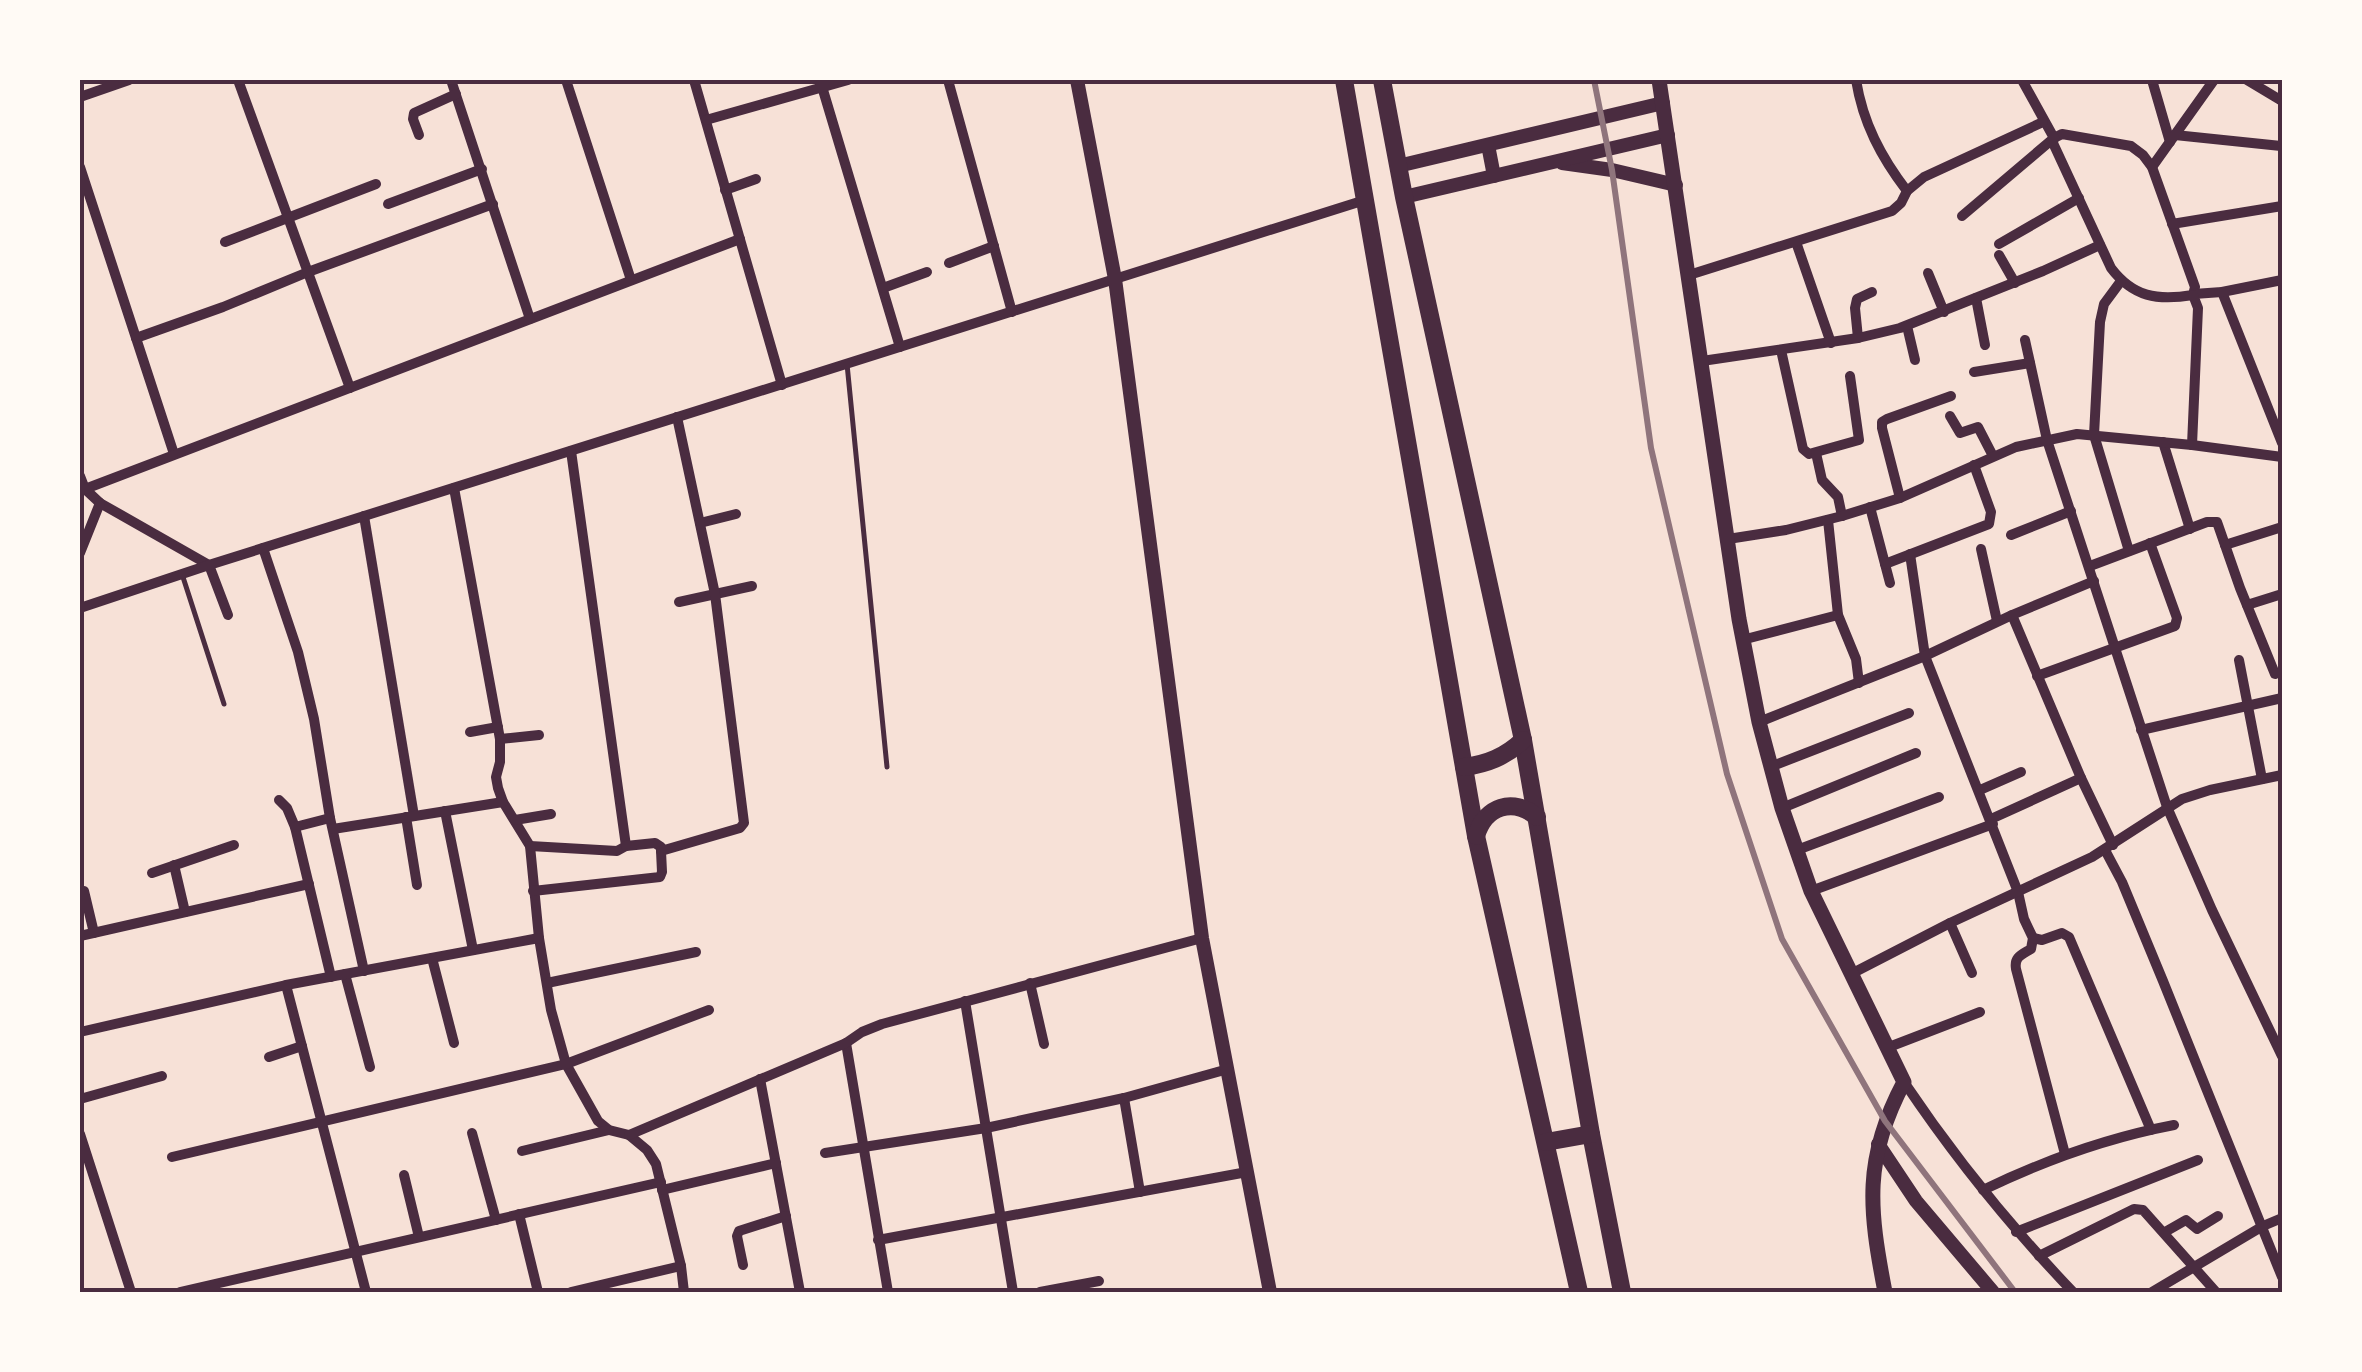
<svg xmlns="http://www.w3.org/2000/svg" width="2362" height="1372" viewBox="0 0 2362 1372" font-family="Barlow,sans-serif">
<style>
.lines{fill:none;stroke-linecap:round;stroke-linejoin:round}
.service{stroke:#4a2c40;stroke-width:5}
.minor{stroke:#4a2c40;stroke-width:10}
.tertiary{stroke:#4a2c40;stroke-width:14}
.secondary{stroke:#4a2c40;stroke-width:15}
.primary{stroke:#4a2c40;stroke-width:18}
.rail{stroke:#8f747c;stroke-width:6}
.neatline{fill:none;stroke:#4a2c40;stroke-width:4}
</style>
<rect width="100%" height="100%" fill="#f7e1d7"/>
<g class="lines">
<!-- service -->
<g class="service">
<path d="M847 364 887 767"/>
<path d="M182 574 224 704"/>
</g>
<!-- minor -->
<g class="minor">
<path d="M238 80 350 388"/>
<path d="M451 80 530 319"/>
<path d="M566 80 631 280"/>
<path d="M694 80 782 385"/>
<path d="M820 80 900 347"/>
<path d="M948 80 1012 312"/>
<path d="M1856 80C1863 123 1881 157 1907 191"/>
<path d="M2152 80 2170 142"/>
<path d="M2247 80 2282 101"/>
<path d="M80 97 129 80"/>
<path d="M706 120 848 80"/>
<path d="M2062 134 2131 146 2143 155 2152 167 2195 287 2193 295C2157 301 2133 297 2111 268L2053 143 2054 138Z"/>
<path d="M419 135 413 119 414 113 456 94"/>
<path d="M2175 135 2281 146"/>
<path d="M80 167 174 454"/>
<path d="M2152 167 2214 80"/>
<path d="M725 190 756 179"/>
<path d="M388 204 482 169"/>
<path d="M1962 216 2054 138 2022 80"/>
<path d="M2172 224 2282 206"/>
<path d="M225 242 376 184"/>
<path d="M1796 242 1831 343"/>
<path d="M1999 244 2079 198"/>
<path d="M1999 255 2015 283"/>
<path d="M949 263 994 246"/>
<path d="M1928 273 1944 312"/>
<path d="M1689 275 1892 211 1901 203 1907 191 1924 177 2043 122"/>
<path d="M2121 281 2104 304 2100 322 2094 435 2129 551"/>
<path d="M883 288 927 272"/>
<path d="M2222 292 2282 443"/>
<path d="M2194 294 2222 292 2282 280"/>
<path d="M1976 298 1985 345"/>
<path d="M1907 326 1915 360"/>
<path d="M136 338 223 307 308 272 493 204"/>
<path d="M1858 338 1855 308 1857 299 1872 292"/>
<path d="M2025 340 2047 440 2167 807 2212 910 2282 1056"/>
<path d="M1781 350 1803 449 1809 454 1859 440 1850 376"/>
<path d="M1702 361 1858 338 1900 328 2043 271 2100 245"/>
<path d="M1974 372 2030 363"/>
<path d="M1950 416 1960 433 1978 427 1993 456"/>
<path d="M2163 442 2190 529"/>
<path d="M2192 445 2198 308 2193 295"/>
<path d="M1816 453 1822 480 1838 497 1842 516"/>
<path d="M80 476 85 489 100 503 209 565 228 615"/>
<path d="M454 488 500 739V762L496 777 498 788 503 802 530 846 539 938 551 1010 566 1064 598 1121 609 1130 629 1135 647 1150 656 1164 681 1266 684 1292"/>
<path d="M85 489 740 239"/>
<path d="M1900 498 1882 428V422L1887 419 1951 396"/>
<path d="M1870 507 1890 583"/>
<path d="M364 516 414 816"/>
<path d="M1828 520 1838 615 1856 659 1859 683"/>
<path d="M700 523 736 514"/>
<path d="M2011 535 2071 511"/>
<path d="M1728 539 1786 530 1842 516 1900 498 2016 447 2077 434 2192 445 2282 457"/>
<path d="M2225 545 2282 527"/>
<path d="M263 548 298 652 314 719 330 818 364 971"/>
<path d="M1981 549 1997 621"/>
<path d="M80 553 100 503"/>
<path d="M1910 554 1925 656 2018 892 2024 919 2033 938 2031 949C2021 955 2014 957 2016 969L2065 1154"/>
<path d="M1885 564 1989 524 1991 512 1974 465"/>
<path d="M2090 566 2207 522H2217L2240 588 2275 674"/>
<path d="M679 602 752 586"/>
<path d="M2247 605 2282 594"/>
<path d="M80 608 209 565 1365 200"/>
<path d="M2012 615 2081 778 2113 845"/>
<path d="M1742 640 1838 615"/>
<path d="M2239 660 2262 779"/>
<path d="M2037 676 2175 626 2177 618 2150 543"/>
<path d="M1759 722 1925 656 2012 615 2094 581"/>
<path d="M2141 730 2282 698"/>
<path d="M470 732 498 727"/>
<path d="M500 739 539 735"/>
<path d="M1770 767 1909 713"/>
<path d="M1980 790 2021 772"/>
<path d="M279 800 287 808 295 827 331 977"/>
<path d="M1782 808 1916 753"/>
<path d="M445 811 473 950"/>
<path d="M406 817 417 885"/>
<path d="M1991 819 2081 778"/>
<path d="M515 820 551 814"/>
<path d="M295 827 330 818"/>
<path d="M333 829 503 802"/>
<path d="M530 846 617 851 626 846 571 451"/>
<path d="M626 846 655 843 661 847V851"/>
<path d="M1797 850 1939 797"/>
<path d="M2105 850 2122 882 2163 981 2282 1277"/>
<path d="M174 865 185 912"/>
<path d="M152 873 234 845"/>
<path d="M84 891 94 933"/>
<path d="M533 891 660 877 662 872 661 851 740 828 744 823 715 594 677 417"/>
<path d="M1811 891 1993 824"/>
<path d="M1950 923 1972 973"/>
<path d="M80 936 309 884"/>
<path d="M2033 938 2042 940 2062 933 2069 937 2151 1130"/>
<path d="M432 958 454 1043"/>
<path d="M345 974 370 1067"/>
<path d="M1851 974 1950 923 2092 857 2182 799 2210 790 2282 775"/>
<path d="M547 983 696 952"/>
<path d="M1030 983 1044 1044"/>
<path d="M286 985 366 1292"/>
<path d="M965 1001 1013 1292"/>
<path d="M80 1032 286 985 539 938"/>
<path d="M846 1043 888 1292"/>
<path d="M1889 1047 1980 1012"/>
<path d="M269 1057 302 1046"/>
<path d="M760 1079 800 1292"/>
<path d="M1904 1082C1955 1158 2010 1226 2073 1292"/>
<path d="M1124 1098 1140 1192"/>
<path d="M80 1099 162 1076"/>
<path d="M472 1133 496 1220"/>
<path d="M80 1134 131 1292"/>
<path d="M629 1135 846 1043 862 1032 882 1024 1202 938"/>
<path d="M522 1151 609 1130"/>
<path d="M825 1153 986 1128 1124 1098 1228 1069"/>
<path d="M172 1157 566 1064 709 1010"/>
<path d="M404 1175 419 1237"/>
<path d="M662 1190 776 1163"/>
<path d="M1983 1190C2045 1160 2106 1138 2174 1125"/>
<path d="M519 1214 538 1292"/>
<path d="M2016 1232 2198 1160"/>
<path d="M2165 1232 2186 1220 2197 1229 2218 1216"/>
<path d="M878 1240 1247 1172"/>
<path d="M2039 1256 2134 1209 2143 1210 2216 1292"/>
<path d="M743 1265 737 1236 739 1231 786 1216"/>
<path d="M180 1292 661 1182"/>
<path d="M571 1292 681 1266"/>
<path d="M1040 1292 1099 1281"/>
<path d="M2152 1292 2263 1226 2282 1218"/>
</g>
<!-- tertiary -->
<g class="tertiary">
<path d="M1077 80 1115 279 1202 938 1270 1292"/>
<path d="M1488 145 1494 176"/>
<path d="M1562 163 1612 170 1676 185"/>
<path d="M1398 166 1663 103"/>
<path d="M1404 197 1668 135"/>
<path d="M1878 1144 1916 1201 1993 1292"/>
</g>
<!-- secondary -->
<path class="secondary" d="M1659 80 1739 619 1759 722 1782 808 1811 891 1904 1082C1863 1159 1869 1209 1885 1292"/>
<!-- primary -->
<g class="primary">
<path d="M1344 80 1476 836 1579 1292"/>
<path d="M1382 80 1404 197 1523 740 1591 1134 1622 1292"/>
<path d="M1464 767C1487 764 1505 757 1523 740"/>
<path d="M1476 836C1485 806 1513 797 1537 817"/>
<path d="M1546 1142 1591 1134"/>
</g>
<!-- rail -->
<path class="rail" d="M1594 80 1612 170 1651 448 1727 774 1782 939 1885 1121 2015 1292"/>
</g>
<!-- border -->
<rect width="2362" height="1372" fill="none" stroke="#fffaf5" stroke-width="165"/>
<rect x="82" y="82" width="2198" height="1208" class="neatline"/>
</svg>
